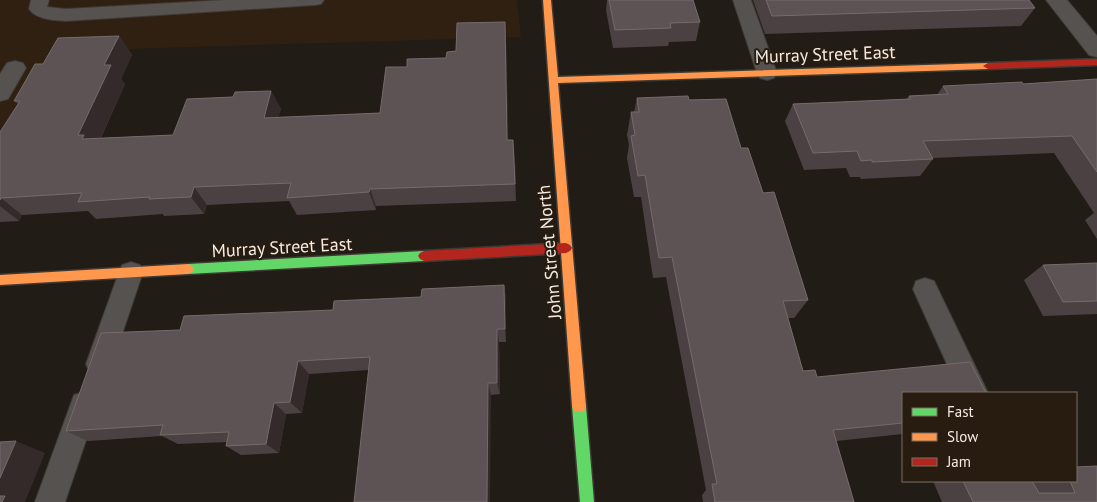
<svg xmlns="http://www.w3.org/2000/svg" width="1097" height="502" viewBox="0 0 1097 502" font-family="'PT Sans',sans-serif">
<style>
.built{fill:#302011}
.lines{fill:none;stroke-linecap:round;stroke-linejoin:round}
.lane-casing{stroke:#3f3934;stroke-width:2}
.street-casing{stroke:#3f3934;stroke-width:2}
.fast-casing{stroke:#3f3934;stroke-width:3}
.slow-casing{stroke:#3f3934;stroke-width:3}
.jam-casing{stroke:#3f3934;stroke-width:3}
.lane{fill:#555250;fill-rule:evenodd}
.street{fill:#555250;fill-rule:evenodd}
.fast{fill:#63d668;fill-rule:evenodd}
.slow{fill:#ff974d;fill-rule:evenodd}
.jam{fill:#b3261e;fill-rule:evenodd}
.wall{fill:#4b4142}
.shaded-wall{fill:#332a29}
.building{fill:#5d5354;stroke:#756b6a}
.labels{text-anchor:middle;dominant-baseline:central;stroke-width:4;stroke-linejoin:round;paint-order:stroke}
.street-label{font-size:18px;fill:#f4ece4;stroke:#281c10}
</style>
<rect width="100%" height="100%" fill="#221c16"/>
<!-- built -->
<path class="built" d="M0 0H517L521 37 59 51 0 151Z"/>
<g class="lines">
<defs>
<g id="lane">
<path d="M31 0H49L47 7 66 9 225 0H324L321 4 315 5 66 21C54 20 37 20 29 9Z"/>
<path d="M733 0H751L777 73 774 78 767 80 760 78 757 73Z"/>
<path d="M131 262 140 265 143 272 112 364 108 373 99 376 90 373 86 364 119 272 122 265Z"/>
<path d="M925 278 934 281 988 393H960L913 289 916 281Z"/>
<path d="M84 392 94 395 98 405 65 502H35L74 395Z"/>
</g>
<g id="street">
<path d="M1046 0H1067L1097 36V57L1089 55Z"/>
<path d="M15 61 23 63 26 68 8 99 0 101V74L7 63Z"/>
</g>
<g id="fast">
<path d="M424 251 428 253 430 256 428 259 424 261 188 274 184 272 182 269 184 266 188 264Z"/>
<path d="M579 400 584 401 586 406 594 502H580L572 406 574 401Z"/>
</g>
<g id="slow">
<path d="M543 0H551L558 77 988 63 993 66 988 69 558 83 586 406 584 411 579 412 574 411 572 406Z"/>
<path d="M188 264 192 266 194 269 192 272 188 274 0 285V275Z"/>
</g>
<g id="jam">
<path d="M1097 59V65L988 69 983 66 988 63Z"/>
<path d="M566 243 570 245 572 248 570 251 566 253 424 261 420 259 418 256 420 253 424 251Z"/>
</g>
</defs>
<!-- lane casing -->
<use href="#lane" class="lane-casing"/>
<!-- street casing -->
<use href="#street" class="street-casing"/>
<!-- fast casing -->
<use href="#fast" class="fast-casing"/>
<!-- slow casing -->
<use href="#slow" class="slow-casing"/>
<!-- jam casing -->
<use href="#jam" class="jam-casing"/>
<!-- lane -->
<use href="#lane" class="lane"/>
<!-- street -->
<use href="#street" class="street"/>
<!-- fast -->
<use href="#fast" class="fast"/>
<!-- slow -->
<use href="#slow" class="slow"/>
<!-- jam -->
<use href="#jam" class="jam"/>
</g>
<!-- wall -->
<g class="wall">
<path d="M607 0H693L700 22 696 41 669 42 668 46 613 48 606 10Z"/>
<path d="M753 0H1029L1035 8 1021 26 765 34Z"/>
<path d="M505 22 506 41 508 140 515 158 516 201 376 206V210L297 215 289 201 207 205 204 214 164 216 163 214 96 219 88 211 22 215 19 221 0 222V132L18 104 14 101 43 64 119 36 132 55 121 79 125 84 101 138 173 135 233 97 271 91 281 109 278 117 380 113 407 67 446 58Z"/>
<path d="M1097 79V239L1085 220 1094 213 1054 153 932 158 933 159 920 176 861 179 860 177H850L846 168 804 170 785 121 793 104 906 99 909 96 937 95 943 86 1023 84Z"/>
<path d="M637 98 689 100 741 148 763 193 808 300 794 318H788L803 371 817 377 903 393V434L836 441 854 502H703L702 495 706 490 666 277 653 278 641 197H634L627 158 629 145 627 135 631 112H634Z"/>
<path d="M1097 263V314L1043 316 1024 280 1043 265Z"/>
<path d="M504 285 506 299V342H499L500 394 491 395 368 370 309 374 302 413 286 414 279 453 241 455 226 446 227 442 178 444 162 436 88 441 66 431 180 330 333 310Z"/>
<path d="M933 481H1032L1038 493 1033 481H1076L1097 502H942Z"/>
</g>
<!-- shaded-wall -->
<g class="shaded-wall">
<path d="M505 22 506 41 509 158 507 140Z"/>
<path d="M119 36 132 55 121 79 125 84 96 148 98 157 78 135 104 65Z"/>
<path d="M271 91 281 109 273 136 264 118Z"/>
<path d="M513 140 515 158 516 201 515 184Z"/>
<path d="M194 187 207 205 204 214 191 197Z"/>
<path d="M370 189 376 206V210L369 192Z"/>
<path d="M1 198 22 215 19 221 0 206V200Z"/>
<path d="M504 285 506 299V342L505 329Z"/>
<path d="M497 329 499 342 500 394 497 383Z"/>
<path d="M298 361 309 374 302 413 290 402Z"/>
<path d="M488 383 491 395 490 502H487Z"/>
<path d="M274 403 286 414 279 453 266 444Z"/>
<path d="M16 441 45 453 25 502H26H2L0 499V478Z"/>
</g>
<!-- building -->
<g class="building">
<path d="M609 0H693L700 22 670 23 671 28 615 30Z"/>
<path d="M766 0H1029L1035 8 772 16Z"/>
<path d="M505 22 507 140H513L515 184 370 189 369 192 287 198 291 183 194 187 191 197 149 199 150 197 78 202 82 193 1 198 0 200V132L20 101H14L35 64H43L58 38 119 36 104 65H111L78 135H84L82 139 173 135 187 99 233 97 235 92 271 91 264 118 380 113 386 67H407V59L446 58 447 52 456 51 457 23Z"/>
<path d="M1097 79V172L1072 136 923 141 933 159 872 162V160L861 161 857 151 813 153 793 104 911 99 909 96 948 94 943 86 1022 82 1023 84Z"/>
<path d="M688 96 689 100 726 99 741 148H748L763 193 774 192 808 300 783 301 803 371 815 370 817 377 970 362 986 393H903V423L833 430 854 502H715L712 484H717L672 257 659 258 645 175 638 176 631 136 635 135 631 112H639L637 98Z"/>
<path d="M1097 263V301L1063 302 1043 265Z"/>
<path d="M504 285 505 329H497V383H488L487 502H354L370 357 298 361 290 402 274 403 266 444 226 446 229 432 160 435 163 425 66 431 101 333 180 330 184 316 333 310 334 301 421 297 422 289Z"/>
<path d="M16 441 0 478V442Z"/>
<path d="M1097 466V502H973L963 481H1032L1039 493H1075L1070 481H1076V467Z"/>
<path d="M0 496H5L2 502H0Z"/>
</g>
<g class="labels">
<!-- street labels -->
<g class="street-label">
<text transform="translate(825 54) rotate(-2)">Murray Street East</text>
<text transform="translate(282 247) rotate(-3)">Murray Street East</text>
<text transform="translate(549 252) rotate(-95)">John Street North</text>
</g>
</g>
<!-- legend -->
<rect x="902" y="392" width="175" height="90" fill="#281c10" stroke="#7a6f65"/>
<rect x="912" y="408" width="25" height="8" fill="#63d668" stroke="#7a6f65"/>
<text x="947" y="417" font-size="15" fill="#f4ece4">Fast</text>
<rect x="912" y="433" width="25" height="8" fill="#ff974d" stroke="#7a6f65"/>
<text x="947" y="442" font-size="15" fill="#f4ece4">Slow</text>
<rect x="912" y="458" width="25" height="8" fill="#b3261e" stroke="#7a6f65"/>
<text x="947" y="467" font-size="15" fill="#f4ece4">Jam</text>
</svg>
